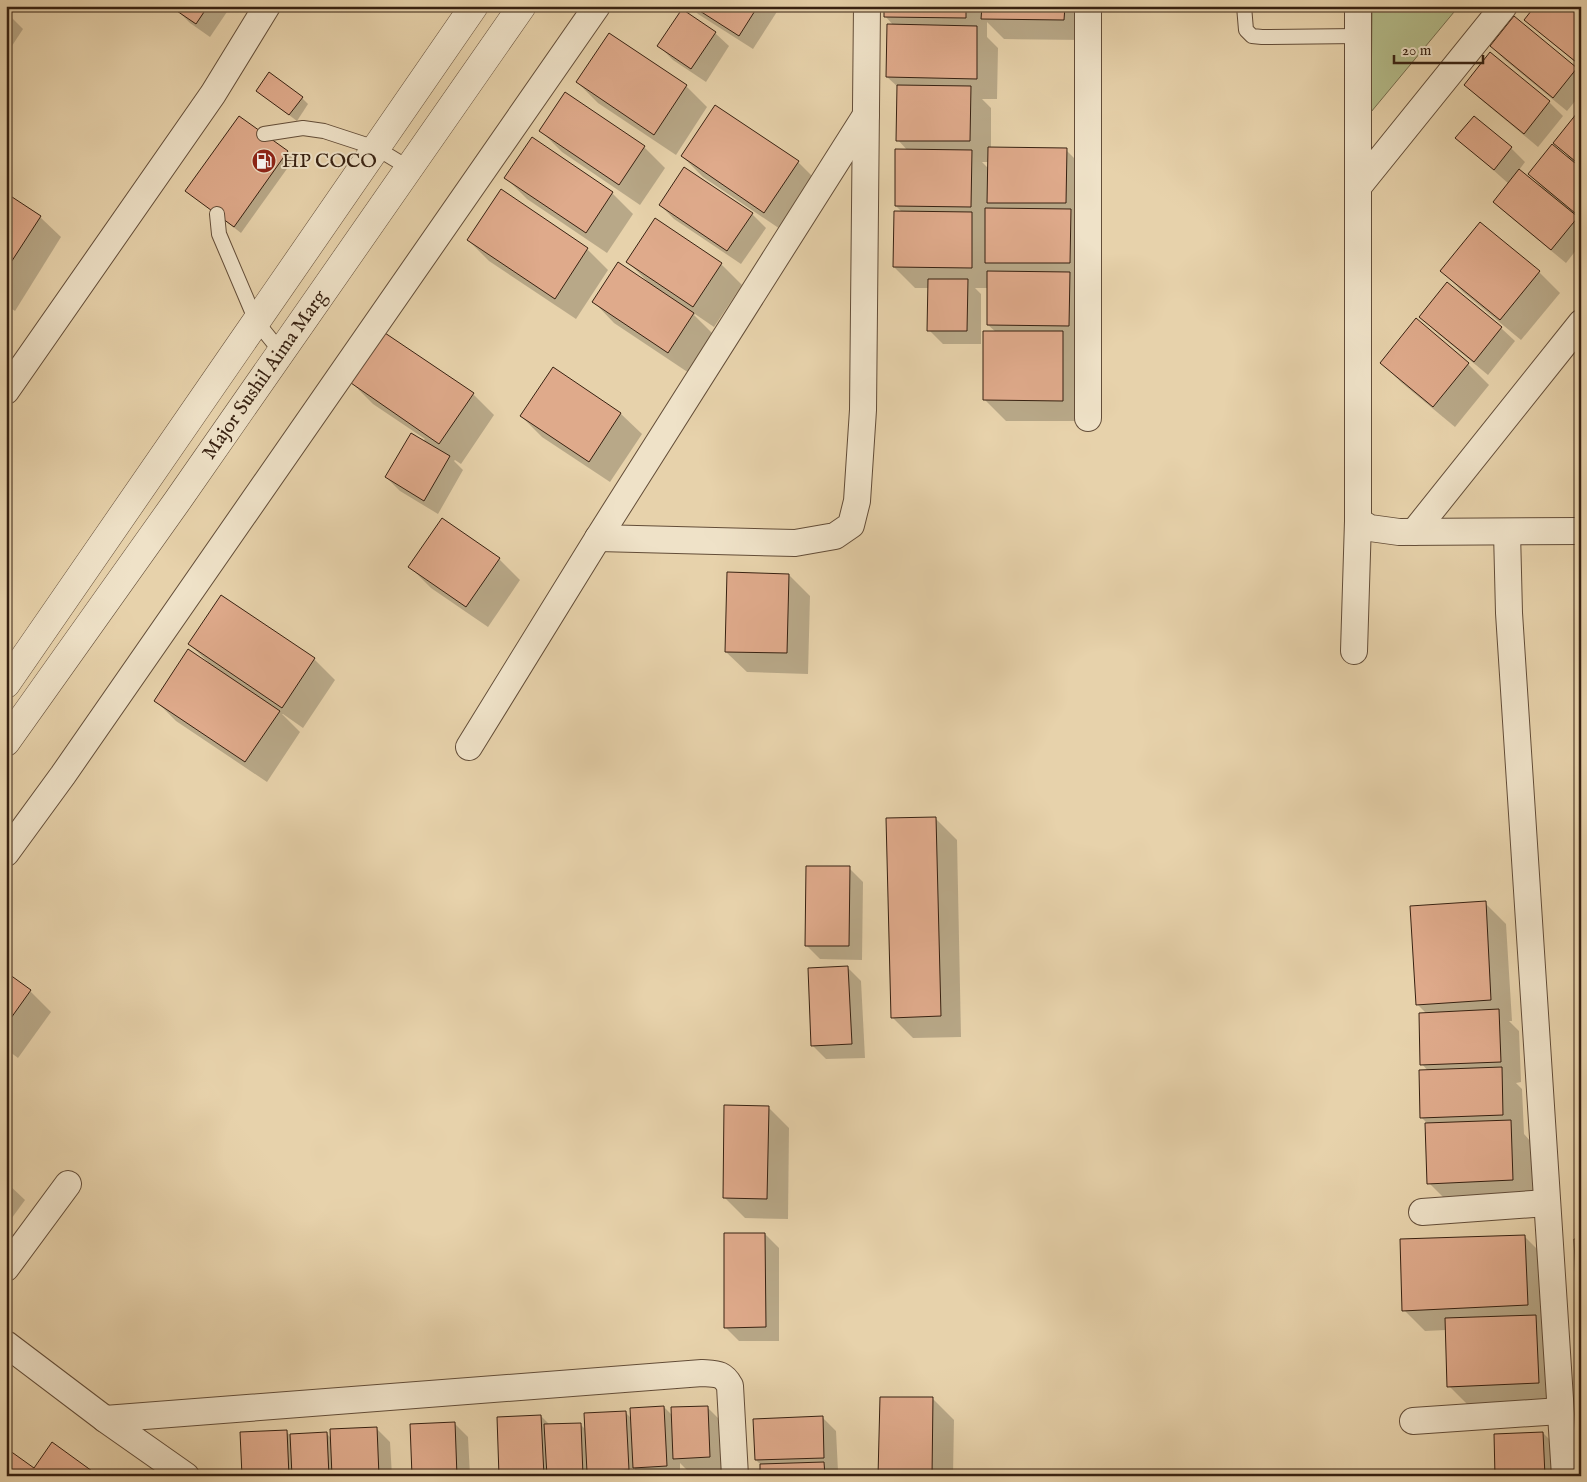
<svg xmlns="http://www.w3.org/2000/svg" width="1587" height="1482" viewBox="0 0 1587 1482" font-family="'IM FELL English',serif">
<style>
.green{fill:#b4bc8a;stroke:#766e4e}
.shadow{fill:#0003;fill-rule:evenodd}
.building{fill:#dfaa8b;stroke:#372111}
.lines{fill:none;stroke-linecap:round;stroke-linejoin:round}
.service-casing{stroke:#634d38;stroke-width:16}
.minor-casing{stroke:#634d38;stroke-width:28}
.tertiary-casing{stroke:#634d38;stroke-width:29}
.service{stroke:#efe2c8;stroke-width:14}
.minor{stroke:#efe2c8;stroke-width:26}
.tertiary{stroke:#efe2c8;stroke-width:28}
.labels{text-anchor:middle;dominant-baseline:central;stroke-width:4;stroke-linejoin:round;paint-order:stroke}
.poi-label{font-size:20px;fill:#372111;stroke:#efe2c8;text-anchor:start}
.street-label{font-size:20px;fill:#372111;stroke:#efe2c8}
</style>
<rect width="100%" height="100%" fill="#e7d2ab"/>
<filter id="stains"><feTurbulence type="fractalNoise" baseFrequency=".004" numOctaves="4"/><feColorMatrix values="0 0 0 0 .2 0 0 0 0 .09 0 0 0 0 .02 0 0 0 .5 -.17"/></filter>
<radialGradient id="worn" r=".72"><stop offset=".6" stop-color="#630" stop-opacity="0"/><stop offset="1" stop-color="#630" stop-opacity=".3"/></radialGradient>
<!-- green -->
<path class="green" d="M1372 6H1459L1371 112Z"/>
<!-- shadow -->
<g class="shadow">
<path d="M177 6H231L210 37 190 23 176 9Z"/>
<path d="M690 6H779L780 7 753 49 698 14Z"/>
<path d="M885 6H1085V40L1004 39 987 22V37L998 48 997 99H982L991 108V149L1066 150 1087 171 1083 421H1006L985 400 996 332 988 325V288H975L981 294V344H943L929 330V288H915L894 267 903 213 896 206 908 151 898 140V87L887 77 894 26 885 16ZM982 162H989V169Z"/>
<path d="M1581 6V67L1540 33 1526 19Z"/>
<path d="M6 12 23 29 6 55Z"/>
<path d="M715 33 729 46 706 82 673 60 659 46Z"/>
<path d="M609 34 686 86 707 107 676 155 598 103 577 82Z"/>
<path d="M1491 46 1576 69 1581 74V94L1567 111 1505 60Z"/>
<path d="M1490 53 1549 102 1563 116 1538 147 1479 98 1465 84Z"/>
<path d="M257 91 302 98 308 104 297 121Z"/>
<path d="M1581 110V219L1579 218 1578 219 1581 222V244L1566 263 1508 215 1494 202 1509 184 1457 138 1474 118 1511 148 1525 162 1519 170 1541 189 1542 187 1529 174 1568 156 1554 143Z"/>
<path d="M240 118 294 159 241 233 187 191Z"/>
<path d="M541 131 644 147 665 168 640 205 562 152Z"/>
<path d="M682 156 798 162 819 183 786 233 703 177Z"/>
<path d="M506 178 612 193 633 214 607 253 527 199Z"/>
<path d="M6 195 40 217 61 237 15 311 6 305Z"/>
<path d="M660 205 752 214 766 228 741 264 674 219Z"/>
<path d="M656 220 721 264 742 285 714 327 695 314 694 315 714 335 689 373 614 323 594 302 648 282 628 262Z"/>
<path d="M468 240 587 249 608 270 576 319 489 261Z"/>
<path d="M1442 271 1539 272 1560 293 1521 340 1463 292Z"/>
<path d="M1421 317 1501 328 1515 341 1488 375 1435 331Z"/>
<path d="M1416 320 1468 364 1489 385 1455 427 1402 383 1381 363Z"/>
<path d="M352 383 473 394 494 415 461 464 455 460 454 461 463 470 438 514 400 491 386 477 425 439 373 404Z"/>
<path d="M621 414 642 434 610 482 542 437 521 416Z"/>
<path d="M499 559 520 580 488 627 431 588 410 567Z"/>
<path d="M789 575 810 596 808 674 747 672 726 652Z"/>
<path d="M189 644 314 659 335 680 303 728 283 714H282L300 732 267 782 176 721 155 700 208 662Z"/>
<path d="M936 819 957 840 961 1037 913 1038 892 1017Z"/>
<path d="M849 868 863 882 862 960 820 959 806 945Z"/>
<path d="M1485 903 1506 924 1512 1021H1509L1519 1031 1521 1082 1516 1083 1522 1089 1524 1134 1531 1142 1534 1201 1450 1204 1429 1183 1428 1124 1422 1118 1428 1071 1422 1064 1426 1013 1417 1004Z"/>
<path d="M847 967 861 981 865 1058 826 1059 812 1045Z"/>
<path d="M6 973 30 991 51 1012 18 1058 6 1049Z"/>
<path d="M768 1107 789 1128 788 1219 745 1218 724 1197Z"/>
<path d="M6 1182 25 1200 6 1226Z"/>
<path d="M765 1234 779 1248V1341H739L725 1327Z"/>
<path d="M1524 1236 1545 1257 1559 1403 1470 1407 1449 1386 1446 1330 1425 1331 1404 1310Z"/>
<path d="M933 1399 954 1420 953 1476H880Z"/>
<path d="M664 1407 673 1416 707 1407 721 1421 724 1471 689 1472 680 1463V1476H501L541 1416 550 1425 580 1424 586 1430 625 1412 632 1419ZM635 1468V1471L599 1473V1470Z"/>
<path d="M822 1417 836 1431 838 1471H832L836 1476H762L761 1465 756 1460Z"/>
<path d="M454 1423 468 1437 470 1476H414Z"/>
<path d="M376 1428 390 1442 392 1476H243L286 1432 290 1435 326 1433 331 1438Z"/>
<path d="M1543 1433 1564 1454 1565 1476H1497Z"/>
</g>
<!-- building -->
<g class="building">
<path d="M176 6H208L196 24 174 9Z"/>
<path d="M692 6H758L739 36Z"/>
<path d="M884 6H966V18L884 17Z"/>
<path d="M982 6H1065L1064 20 981 19Z"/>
<path d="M1535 6H1581V66L1524 20Z"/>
<path d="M682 9 716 32 691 69 657 46Z"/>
<path d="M1514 16 1577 68 1553 98 1490 46Z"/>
<path d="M887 24 977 26V79L886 77Z"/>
<path d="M609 33 687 85 654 135 576 82Z"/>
<path d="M1490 52 1550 101 1524 134 1464 85Z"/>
<path d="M269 72 303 97 289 115 256 91Z"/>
<path d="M897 85 971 86 970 141H896Z"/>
<path d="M565 92 645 146 619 185 539 131Z"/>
<path d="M715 105 799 161 764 213 681 156Z"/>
<path d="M1581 108V166L1553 143Z"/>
<path d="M239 116 288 151 234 227 185 191Z"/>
<path d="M1474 116 1512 147 1494 170 1455 138Z"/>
<path d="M532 137 613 192 586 233 504 178Z"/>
<path d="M1552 144 1581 168V218L1528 174Z"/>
<path d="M988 147 1067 148 1066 203H987Z"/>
<path d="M895 149 972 150 971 207 895 206Z"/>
<path d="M684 167 753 213 727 251 659 205Z"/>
<path d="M1519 169 1578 217 1551 250 1493 202Z"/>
<path d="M501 189 588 248 555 299 467 240Z"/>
<path d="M6 193 41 216 6 270Z"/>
<path d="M985 208 1071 209 1070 263H985Z"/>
<path d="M894 211 972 212V268L893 267Z"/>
<path d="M655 218 722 263 693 307 626 262Z"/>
<path d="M1480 222 1540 271 1500 320 1440 271Z"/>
<path d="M618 262 694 313 668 353 592 302Z"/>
<path d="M987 271 1070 272 1069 326 987 325Z"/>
<path d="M928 279H968L967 331H927Z"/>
<path d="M1447 282 1502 327 1474 362 1419 317Z"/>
<path d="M1416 318 1469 363 1433 407 1380 363Z"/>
<path d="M983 331H1063V401L983 400Z"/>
<path d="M385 333 474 393 439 444 351 383Z"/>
<path d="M553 367 621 413 589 462 520 416Z"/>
<path d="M411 433 450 456 424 501 385 477Z"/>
<path d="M442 518 500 558 466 607 408 567Z"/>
<path d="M727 572 789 574 787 653 725 652Z"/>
<path d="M221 595 315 658 282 708 188 644Z"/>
<path d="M188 649 280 711 245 762 154 701Z"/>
<path d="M936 817 941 1016 891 1018 886 818Z"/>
<path d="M806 866H850L849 946H805Z"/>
<path d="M1486 901 1491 1000 1416 1005 1410 906Z"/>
<path d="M848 966 852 1044 811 1046 808 968Z"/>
<path d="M6 972 31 990 6 1025Z"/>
<path d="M1578 992H1581V1059H1580Z"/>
<path d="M1499 1009 1501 1062 1420 1065 1419 1013Z"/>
<path d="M1502 1067 1503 1115 1420 1118 1419 1070Z"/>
<path d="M724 1105 769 1106 767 1199 723 1198Z"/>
<path d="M1511 1120 1513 1180 1427 1184 1425 1123Z"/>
<path d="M724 1233H765L766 1327 724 1328Z"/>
<path d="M1525 1235 1528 1305 1402 1311 1400 1239Z"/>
<path d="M1574 1239H1581V1305H1577Z"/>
<path d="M1536 1315 1539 1383 1447 1387 1445 1318Z"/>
<path d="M880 1397H933L932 1476H878Z"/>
<path d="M664 1406 667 1466 633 1468 630 1408Z"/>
<path d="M708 1406 710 1457 673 1459 671 1407Z"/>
<path d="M626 1411 629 1470 587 1472 584 1413Z"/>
<path d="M541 1415 544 1476H499L497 1417Z"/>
<path d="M823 1416 824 1458 755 1460 753 1419Z"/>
<path d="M455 1422 457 1476H412L410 1424Z"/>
<path d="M581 1423 583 1476H547L544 1424Z"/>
<path d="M377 1427 379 1476H332L330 1429Z"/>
<path d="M287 1430 289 1476H242L240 1432Z"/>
<path d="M327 1432 329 1476H292L290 1434Z"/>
<path d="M1543 1432 1545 1476H1495L1494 1434Z"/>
<path d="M52 1442 92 1471 89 1476H6V1448L34 1468Z"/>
<path d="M824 1462 825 1476H760V1464Z"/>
</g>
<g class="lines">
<defs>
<g id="service">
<path d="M1244 6 1246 30 1252 36 1262 37 1358 36"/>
<path d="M264 134 303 128 324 131 376 148 409 168"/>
<path d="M217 214 219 234 256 321 281 352"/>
</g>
<g id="minor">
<path d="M1088 6V418"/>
<path d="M1358 187 1504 6"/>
<path d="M6 391 213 94 267 6"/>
<path d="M1358 521 1370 528 1399 532 1581 531"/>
<path d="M1414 532 1581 323"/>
<path d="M1507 532 1509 613 1565 1476"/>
<path d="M598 538 795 543 835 536 851 525 857 501 863 410 867 6"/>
<path d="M1354 651 1358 521V6"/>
<path d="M469 747 598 538 866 115"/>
<path d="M6 853 63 775 597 6"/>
<path d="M1422 1212 1547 1203"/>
<path d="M6 1268 68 1184"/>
<path d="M6 1344 105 1419 186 1476"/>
<path d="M105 1419 702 1373C717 1374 723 1373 730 1386L735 1476"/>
<path d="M1413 1421 1560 1411"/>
</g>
<g id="tertiary">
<path d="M6 684 474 6"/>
<path d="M6 742 178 500 522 6"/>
</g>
</defs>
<!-- service casing -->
<use href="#service" class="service-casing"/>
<!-- minor casing -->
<use href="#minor" class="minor-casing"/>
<!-- tertiary casing -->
<use href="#tertiary" class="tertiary-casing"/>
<!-- service -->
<use href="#service" class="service"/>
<!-- minor -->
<use href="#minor" class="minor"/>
<!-- tertiary -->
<use href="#tertiary" class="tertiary"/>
</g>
<!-- icons -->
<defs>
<symbol id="fuel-disc" viewBox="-11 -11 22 22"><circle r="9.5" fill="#8f2418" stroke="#efe2c8"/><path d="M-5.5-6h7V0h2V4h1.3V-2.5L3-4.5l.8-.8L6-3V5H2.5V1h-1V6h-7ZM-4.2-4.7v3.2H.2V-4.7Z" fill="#fff"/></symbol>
</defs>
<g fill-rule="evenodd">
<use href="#fuel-disc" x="250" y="147" width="28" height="28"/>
</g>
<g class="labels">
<!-- poi labels -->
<g class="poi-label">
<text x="282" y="161">HP COCO</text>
</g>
<!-- street labels -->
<g class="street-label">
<text transform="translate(265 375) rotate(-55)">Major Sushil Aima Marg</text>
</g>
</g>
<!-- margin -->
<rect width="1587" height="1482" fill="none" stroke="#e7d2ab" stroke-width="25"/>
<rect x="8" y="8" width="1572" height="1467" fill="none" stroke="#372111" stroke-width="2.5"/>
<rect x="12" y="12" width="1562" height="1457" fill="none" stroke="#372111"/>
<!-- scale -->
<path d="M1394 55v8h89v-8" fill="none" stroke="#372111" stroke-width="2.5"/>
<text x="1402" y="55" font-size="15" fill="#372111" stroke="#efe2c8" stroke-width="4" paint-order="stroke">20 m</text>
<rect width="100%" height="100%" filter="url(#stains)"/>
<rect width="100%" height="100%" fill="url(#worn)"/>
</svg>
